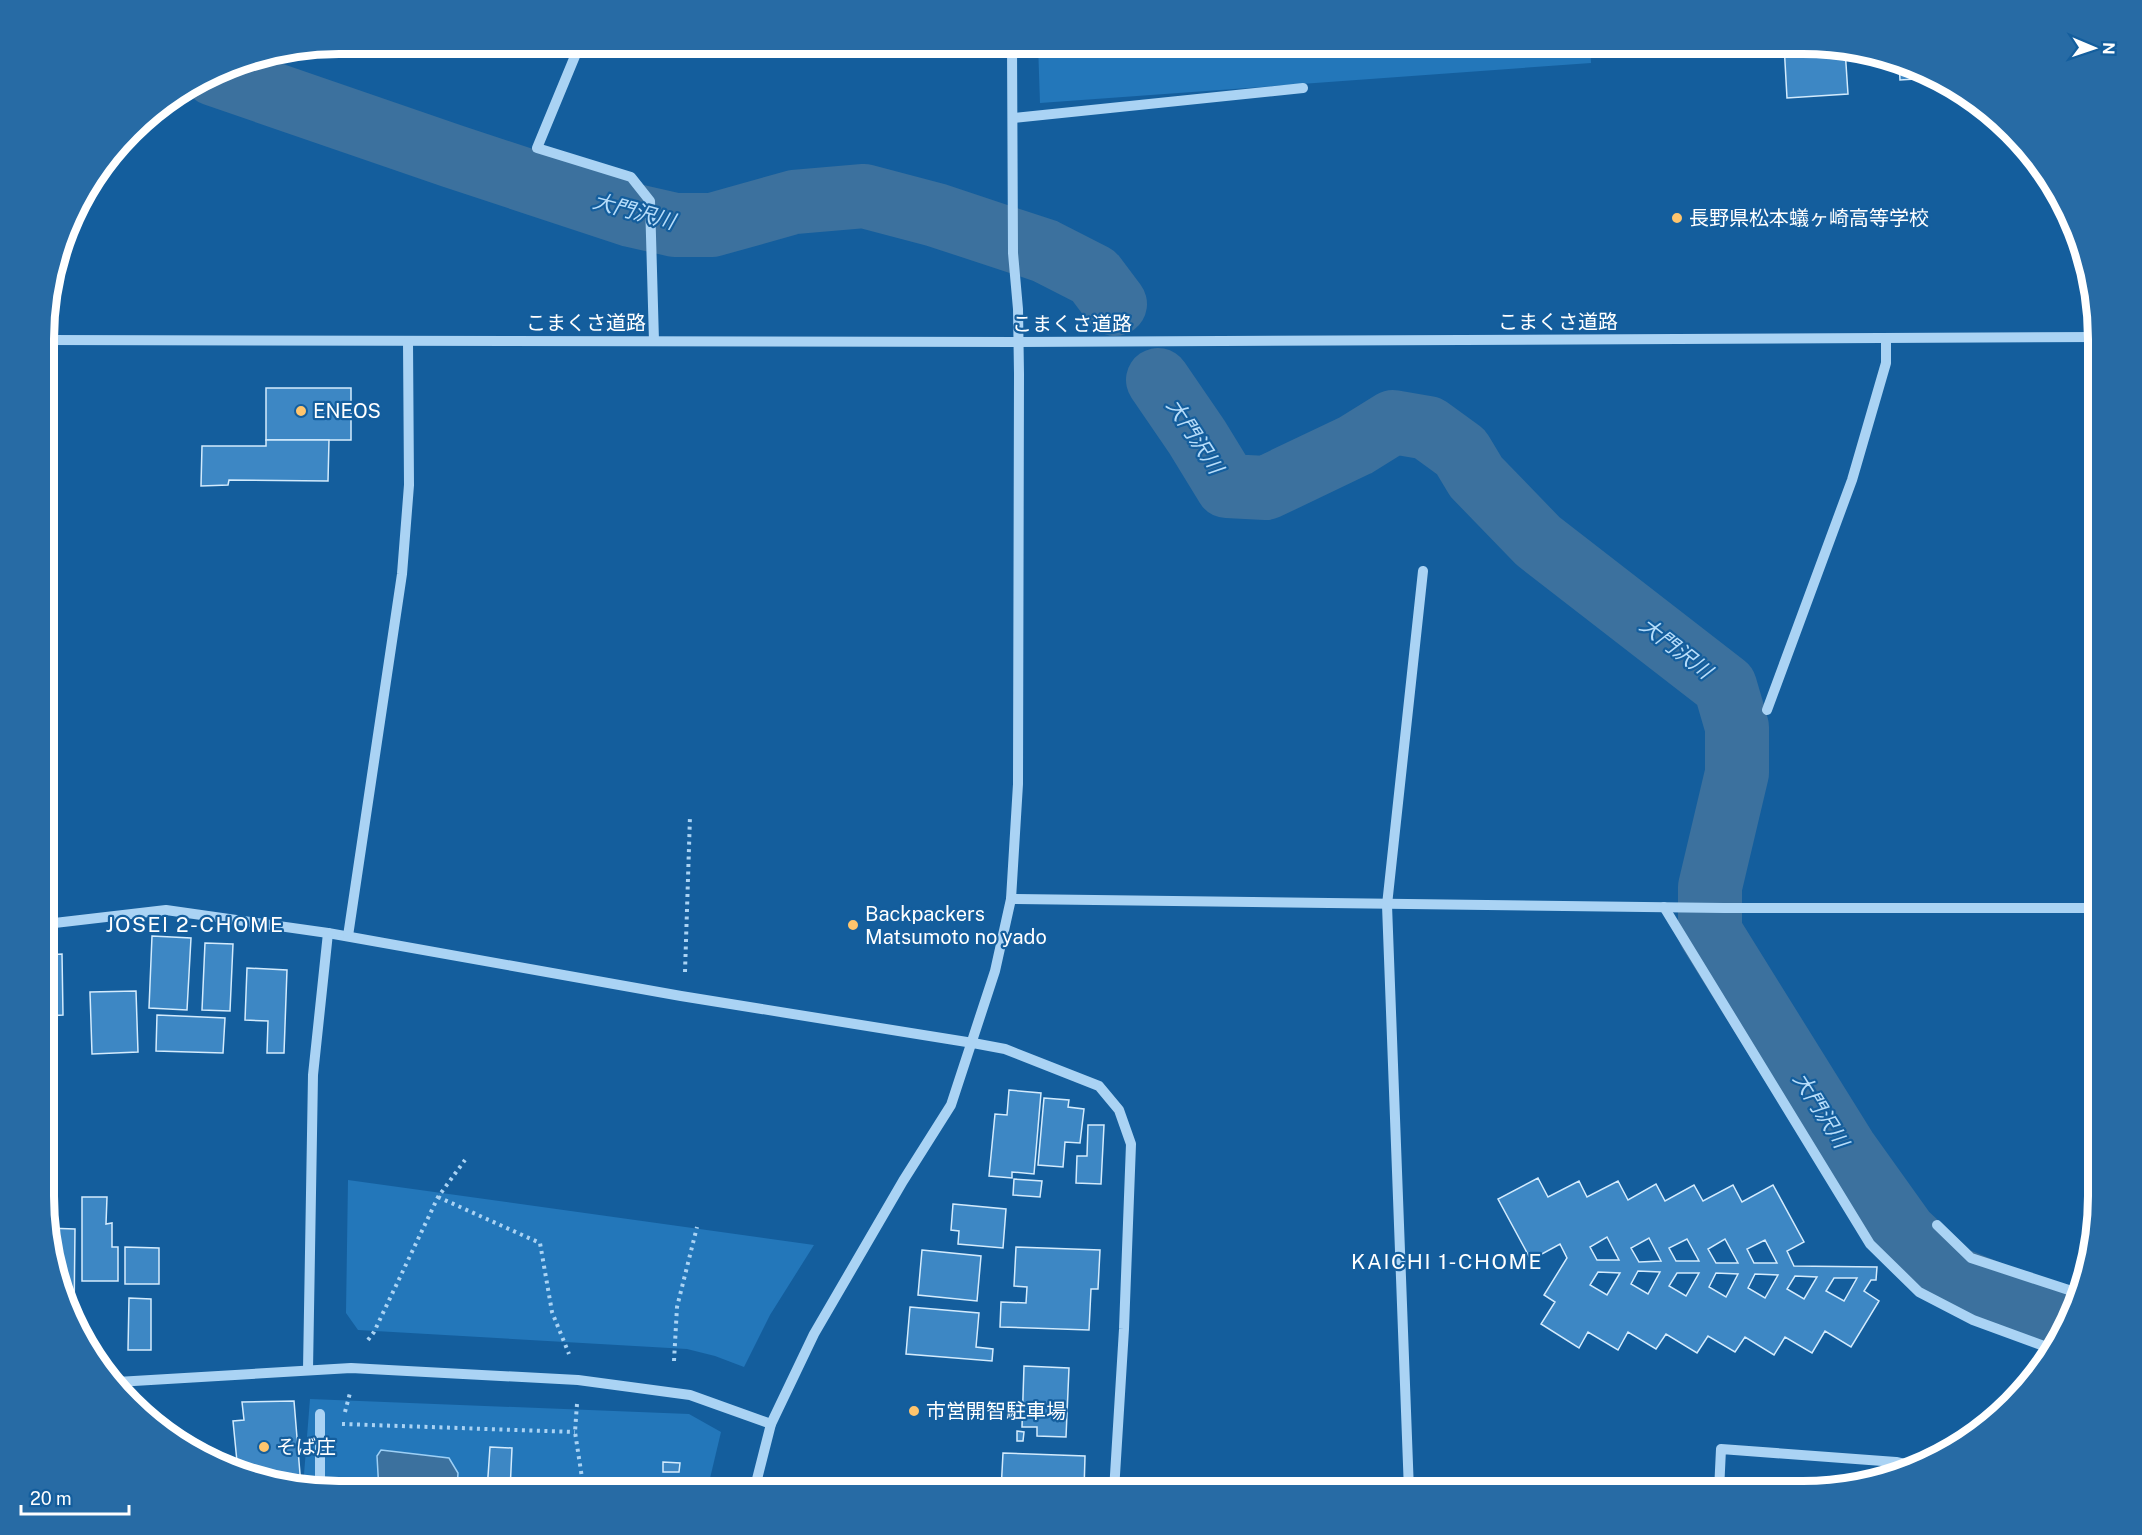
<svg xmlns="http://www.w3.org/2000/svg" width="2142" height="1535" viewBox="0 0 2142 1535" font-family="'Public Sans','Noto Sans JP',sans-serif">
<style>
.green{fill:#2377ba}
.water{fill:#3c719e;stroke:#9dd0f6;stroke-width:1.5}
.lines{fill:none;stroke-linecap:round;stroke-linejoin:round}
.river{stroke:#3c719e;stroke-width:64}
.building{fill:#3d87c4;stroke:#d3ebfd;stroke-width:1.5;fill-rule:evenodd}
.path{stroke:#aad3f4;stroke-width:4;stroke-dasharray:3 4.5;stroke-linecap:butt}
.minor{stroke:#aad3f4;stroke-width:10}
.poi-dot{fill:#ffc56d;stroke:#145e9d;stroke-width:2}
.labels{text-anchor:middle;dominant-baseline:central;stroke-width:4.5;stroke-linejoin:round;paint-order:stroke}
.poi-label{font-size:20px;fill:#fff;stroke:#145e9d;text-anchor:start}
.street-label{font-size:20px;fill:#fff;stroke:#145e9d}
.water-label{font-size:21px;font-style:italic;fill:#b7ddfa;stroke:#145e9d}
.neighbourhood-label{font-size:21px;letter-spacing:1.5px;fill:#fff;stroke:#145e9d}
.rim{fill:none;stroke:#fff;stroke-width:8}
</style>
<rect width="100%" height="100%" fill="#145e9d"/>
<!-- green -->
<g class="green">
<path d="M1038 44H1590L1591 63 1040 103Z"/>
<path d="M348 1180 814 1245 770 1315 744 1367 715 1356 687 1349 358 1330 346 1313Z"/>
<path d="M310 1399 689 1414 721 1432 707 1491H320L303 1487Z"/>
</g>
<!-- water -->
<path class="water" d="M381 1450 449 1458 458 1473 457 1491H379L377 1456Z"/>
<g class="lines">
<!-- river -->
<g class="river">
<path d="M214 74 452 156 631 215 675 225H712L794 202 864 196 936 215 1045 251 1094 276 1115 304"/>
<path d="M1158 380 1197 437 1227 486 1266 488 1356 445 1393 422 1428 428 1461 452 1476 477 1538 541 1725 686 1737 727V773L1710 887V932L1845 1149 1905 1233 1953 1278 2065 1323"/>
</g>
</g>
<!-- building -->
<g class="building">
<path d="M1784 44H1822L1845 49 1848 94 1787 98Z"/>
<path d="M1899 60 1933 78 1900 80Z"/>
<rect x="266" y="388" width="85" height="52"/>
<path d="M266 440H329L328 481 229 480 228 485 201 486 202 446H266Z"/>
<path d="M152 936 191 938 187 1010 149 1008Z"/>
<path d="M205 943 233 944 230 1011 202 1010Z"/>
<path d="M62 954 63 1015 46 1016V955Z"/>
<path d="M247 968 287 970 284 1053H267L268 1021 245 1020Z"/>
<path d="M136 991 138 1052 92 1054 90 992Z"/>
<path d="M157 1015 225 1018 223 1053 156 1051Z"/>
<path d="M1009 1090 1041 1093 1034 1174 1012 1172V1178L989 1176 995 1114 1007 1115Z"/>
<path d="M1044 1098 1069 1100 1068 1107 1084 1109 1080 1143 1065 1142 1063 1167 1038 1165Z"/>
<path d="M1088 1125H1104L1101 1184 1076 1183 1077 1156H1087Z"/>
<path d="M1538 1178 1548 1197 1579 1181 1587 1197 1618 1181 1628 1200 1656 1184 1665 1201 1694 1185 1703 1201 1733 1185 1742 1202 1773 1185 1804 1242 1787 1251 1794 1266 1877 1267 1876 1280H1871L1864 1291 1879 1301 1851 1347 1825 1331 1812 1353 1785 1337 1774 1355 1745 1337 1735 1352 1708 1336 1697 1353 1666 1334 1656 1349 1628 1332 1618 1350 1588 1332 1579 1348 1541 1324 1555 1302 1544 1295 1567 1258 1560 1244 1531 1260 1498 1199ZM1607 1237 1619 1260H1597L1590 1247ZM1649 1238 1661 1261 1639 1262 1631 1248ZM1687 1239 1699 1261H1676L1669 1248ZM1725 1239 1738 1263H1716L1708 1249ZM1765 1240 1777 1263H1754L1747 1249ZM1638 1271 1660 1272 1648 1294 1631 1284ZM1598 1272 1620 1273 1607 1295 1590 1285ZM1677 1273H1699L1686 1296 1669 1286ZM1716 1273 1738 1274 1726 1297 1709 1287ZM1755 1274 1778 1275 1765 1298 1748 1288ZM1795 1276 1817 1277 1804 1299 1787 1289ZM1834 1278H1857L1844 1301 1826 1291Z"/>
<path d="M1014 1179 1042 1181 1040 1197 1013 1195Z"/>
<path d="M82 1197H107L106 1224 112 1223V1247H118V1281H82Z"/>
<path d="M953 1204 1006 1209 1003 1248 958 1244 959 1231 951 1230Z"/>
<path d="M46 1228 75 1229 74 1318 46 1234Z"/>
<path d="M125 1247 159 1248V1284H125Z"/>
<path d="M1016 1247 1100 1250 1098 1289H1091L1089 1330 1000 1327 1001 1302 1026 1303 1027 1287 1014 1286Z"/>
<path d="M922 1250 981 1256 977 1301 918 1295Z"/>
<path d="M129 1298 151 1299V1350H128Z"/>
<path d="M910 1307 979 1313 976 1347 993 1349 992 1361 906 1354Z"/>
<path d="M1024 1366 1069 1368 1066 1437 1037 1436V1427H1022Z"/>
<path d="M294 1401 301 1486 238 1472 233 1421 244 1420 242 1402Z"/>
<path d="M1017 1431 1024 1432 1023 1441H1017Z"/>
<path d="M490 1447 512 1448 510 1491H487Z"/>
<path d="M1003 1453 1085 1456 1084 1491H1001Z"/>
<path d="M663 1462 680 1463 679 1472H663Z"/>
</g>
<g class="lines">
<!-- path -->
<g class="path">
<path d="M685 972 690 816"/>
<path d="M438 1197 540 1243 552 1312 569 1354"/>
<path d="M368 1340 374 1332 438 1197 465 1160"/>
<path d="M674 1361 677 1307 697 1227"/>
<path d="M577 1404 575 1432 584 1491"/>
<path d="M345 1412 350 1393"/>
<path d="M342 1424 575 1432"/>
</g>
<!-- minor -->
<g class="minor">
<path d="M580 44 537 148 631 177 650 201 654 341"/>
<path d="M1013 118 1303 88"/>
<path d="M46 340 1019 342 2098 337"/>
<path d="M1767 710 1852 480 1886 363V339"/>
<path d="M1011 899 1724 908H2098"/>
<path d="M1664 907 1870 1244 1919 1292 1973 1320 2052 1349"/>
<path d="M46 924 166 910 328 933 681 996 973 1043 1005 1049 1099 1086 1119 1110 1131 1144 1124 1329 1114 1491"/>
<path d="M348 936 402 574 409 485 408 342"/>
<path d="M1937 1225 1971 1258 2081 1294"/>
<path d="M308 1370 313 1075 328 933"/>
<path d="M117 1382 351 1368 578 1380 690 1395 771 1424"/>
<path d="M320 1414V1491"/>
<path d="M754 1491 771 1424 814 1334 903 1181 951 1105 995 971 1011 899 1018 784 1019 374 1018 309 1013 253 1012 44"/>
<path d="M1409 1491 1387 905 1423 571"/>
<path d="M1719 1491 1721 1449 1896 1462 1918 1467"/>
</g>
</g>
<!-- markers -->
<g class="poi-dot">
<circle cx="1677" cy="218" r="6"/>
<circle cx="301" cy="411" r="6"/>
<circle cx="853" cy="925" r="6"/>
<circle cx="914" cy="1411" r="6"/>
<circle cx="264" cy="1447" r="6"/>
</g>
<g class="labels">
<!-- poi labels -->
<g class="poi-label">
<text x="1689" y="218">長野県松本蟻ヶ崎高等学校</text>
<text x="313" y="411">ENEOS</text>
<text x="865" y="914">Backpackers<tspan x="865" dy="23">Matsumoto no yado</tspan></text>
<text x="926" y="1411">市営開智駐車場</text>
<text x="276" y="1447">そば庄</text>
</g>
<!-- street labels -->
<g class="street-label">
<text x="1558" y="322">こまくさ道路</text>
<text x="586" y="323">こまくさ道路</text>
<text x="1072" y="324">こまくさ道路</text>
</g>
<!-- water labels -->
<g class="water-label">
<text transform="translate(634 211) rotate(15)">大門沢川</text>
<text transform="translate(1195 436) rotate(57)">大門沢川</text>
<text transform="translate(1676 648) rotate(38)">大門沢川</text>
<text transform="translate(1821 1110) rotate(58)">大門沢川</text>
</g>
<!-- neighbourhood labels -->
<g class="neighbourhood-label">
<text x="195" y="924">JOSEI 2-CHOME</text>
<text x="1447" y="1261">KAICHI 1-CHOME</text>
</g>
</g>
<!-- crop -->
<path d="M0 0H2142V1535H0ZM339 54H1803A285 285 0 0 1 2088 339V1196A285 285 0 0 1 1803 1481H339A285 285 0 0 1 54 1196V339A285 285 0 0 1 339 54Z" fill="#276ba5" fill-rule="evenodd"/>
<path class="rim" d="M339 54H1803A285 285 0 0 1 2088 339V1196A285 285 0 0 1 1803 1481H339A285 285 0 0 1 54 1196V339A285 285 0 0 1 339 54Z"/>
<!-- north arrow -->
<g transform="translate(2094 48) rotate(92)" stroke="#145e9d" stroke-width="4.5" paint-order="stroke">
<path d="M0-4.5L10 22L0 15L-10 22Z" fill="#ffffff"/>
<text y="-9" font-size="16" font-weight="bold" text-anchor="middle" fill="#ffffff">N</text>
</g>
<!-- scale -->
<path d="M21 1505v9h108v-9" fill="none" stroke="#ffffff" stroke-width="3"/>
<text x="30" y="1505" font-size="18" fill="#ffffff" stroke="#145e9d" stroke-width="4.5" paint-order="stroke">20 m</text>
</svg>
